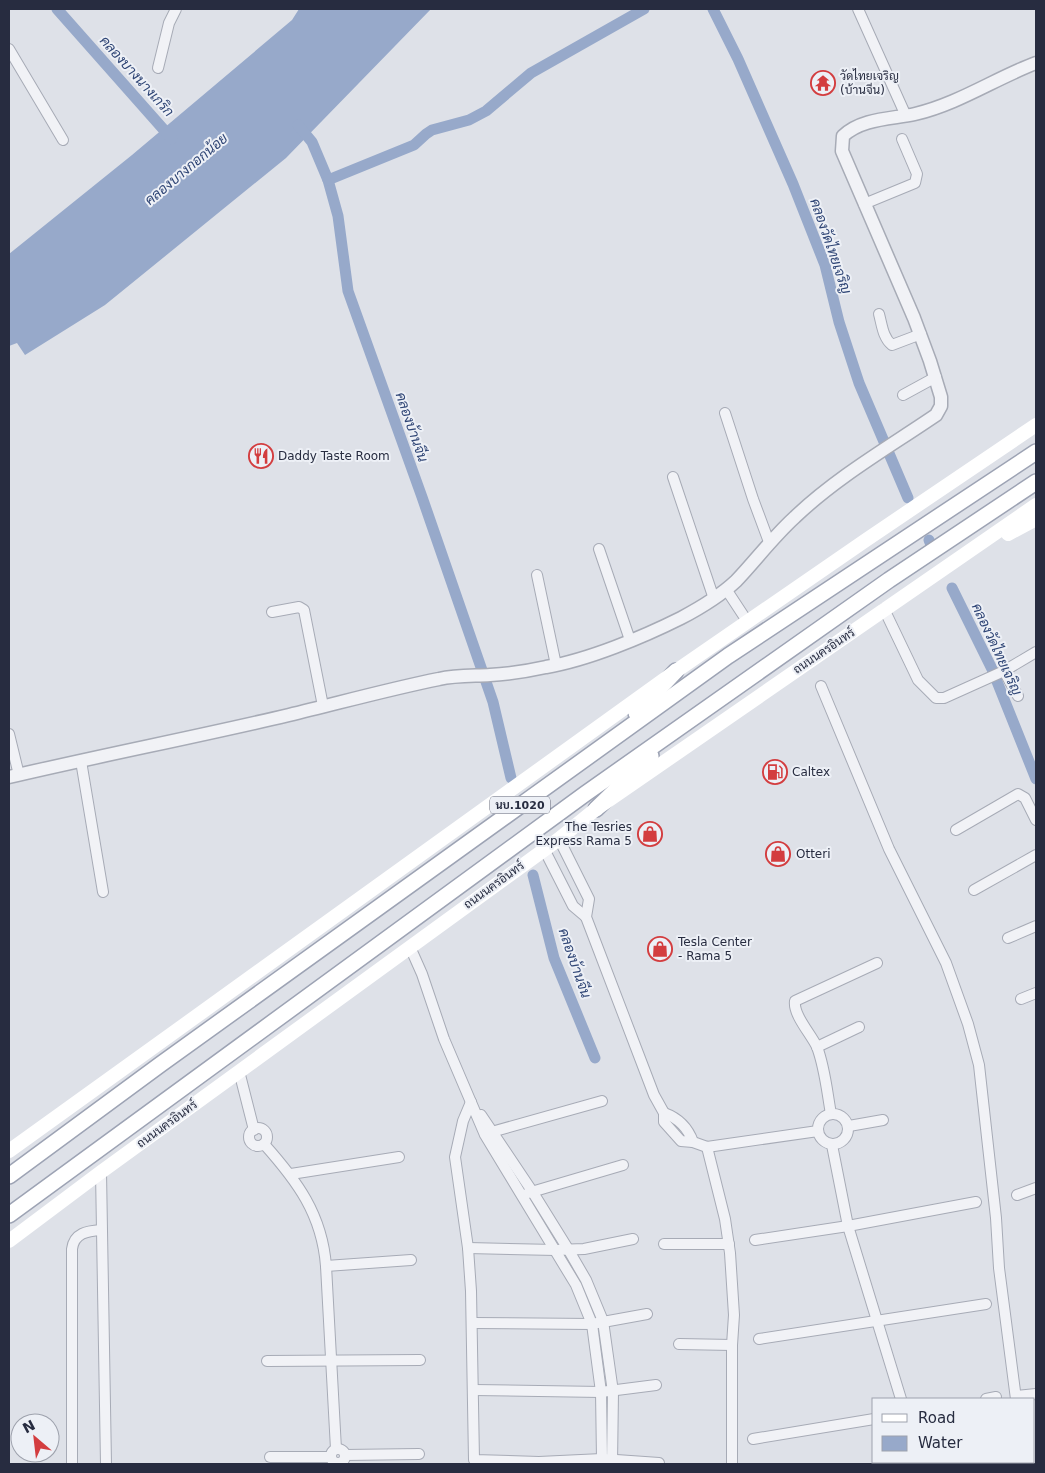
<svg xmlns="http://www.w3.org/2000/svg" width="1045" height="1473" viewBox="0 0 1045 1473" font-family="'DejaVu Sans',Sarabun,sans-serif">
<style>
.water{fill:#97a9ca}
.lines{fill:none;stroke-linecap:round;stroke-linejoin:round}
.canal{stroke:#97a9ca;stroke-width:11}
.minor-casing{stroke:#a7abb6;stroke-width:12}
.tertiary-casing{stroke:#a7abb6;stroke-width:15}
.primary-casing{stroke:#9da3b4;stroke-width:18}
.minor{stroke:#f1f2f6;stroke-width:10}
.tertiary{stroke:#f1f2f6;stroke-width:12}
.secondary{stroke:#fff;stroke-width:14}
.primary{stroke:#fff;stroke-width:15}
.labels{text-anchor:middle;dominant-baseline:central;stroke-width:4;stroke-linejoin:round;paint-order:stroke}
.shield{fill:#edf0f6;stroke:#626777;stroke-width:1}
.shield-label{font-size:11px;font-weight:bold;fill:#272c40}
.poi-label{font-size:12px;fill:#272c40;stroke:#edf0f6;text-anchor:start}
.street-label{font-size:12px;fill:#272c40;stroke:#edf0f6}
.water-label{font-size:14px;font-style:italic;fill:#2f4575;stroke:#edf0f6}
</style>
<rect width="100%" height="100%" fill="#dee1e8"/>
<!-- water -->
<path class="water" d="M299 9H431L286 158 105 305 25 355 17 343 9 346V254L132 155 292 20Z"/>
<g class="lines">
<!-- canal -->
<g class="canal">
<path d="M57 9 172 139"/>
<path d="M713 9 738 59 793 184 825 265 839 322 859 383 908 498"/>
<path d="M298 125 312 142 328 180 338 216 348 291 422 497 493 702 511 778"/>
<path d="M328 180 414 145 426 134 432 130 469 120 486 111 531 73 644 9"/>
<path d="M929 540 931 545"/>
<path d="M952 588 992 669 1036 779"/>
<path d="M533 875 554 958 595 1058"/>
</g>
<defs>
<g id="minor">
<path d="M858 9 906 116"/>
<path d="M9 49 63 140"/>
<path d="M158 68 169 23 176 9"/>
<path d="M864 204 915 183 917 174 902 139"/>
<path d="M879 314C882 325 883 338 892 345L921 334"/>
<path d="M903 395 936 377"/>
<path d="M725 413 753 499 769 542"/>
<path d="M673 477 714 599"/>
<path d="M599 549 630 640"/>
<path d="M537 575 556 665"/>
<path d="M726 589 747 621"/>
<path d="M884 609 918 680 936 698H944L1004 671"/>
<path d="M272 612 299 607 304 610 323 706"/>
<path d="M821 686 889 849 946 963 968 1024 979 1065 996 1218 999 1268 1016 1399"/>
<path d="M1018 696 1004 671 1036 652"/>
<path d="M9 734 19 775"/>
<path d="M81 761 103 892"/>
<path d="M956 830 1018 794 1025 798 1036 820"/>
<path d="M559 839 589 899 586 917 654 1095 664 1113V1122L681 1141 693 1142 707 1147 818 1131"/>
<path d="M544 849 573 906 586 917"/>
<path d="M974 890 1036 855"/>
<path d="M1008 938 1036 926"/>
<path d="M410 947 422 974 444 1039 485 1135 576 1285 592 1324 601 1392 602 1459 603 1464"/>
<path d="M1021 999 1036 993"/>
<path d="M817 1047 859 1027"/>
<path d="M239 1071 254 1130"/>
<path d="M471 1102 463 1121 455 1157 468 1248 471 1291 474 1460 539 1462 602 1459 659 1463"/>
<path d="M664 1113C678 1118 688 1128 693 1142"/>
<circle cx="833" cy="1129" r="15"/>
<path d="M831 1114C827 1092 825 1068 817 1047 811 1034 793 1015 795 1001L877 963"/>
<path d="M481 1115 532 1191 568 1249 586 1280 603 1321 613 1392 612 1464"/>
<path d="M849 1126 883 1120"/>
<circle cx="258" cy="1137" r="9"/>
<path d="M488 1133 602 1101"/>
<path d="M264 1144C297 1181 322 1214 326 1266L336 1449"/>
<path d="M832 1145 848 1226 901 1399"/>
<path d="M707 1147 725 1219 730 1253 734 1315 732 1345V1464"/>
<path d="M101 1172 106 1464"/>
<path d="M291 1174 399 1157"/>
<path d="M528 1193 623 1165"/>
<path d="M1017 1195 1036 1188"/>
<path d="M755 1240 848 1226 976 1202"/>
<path d="M664 1244H729"/>
<path d="M468 1248 556 1250 584 1249 633 1239"/>
<path d="M326 1266 411 1260"/>
<path d="M473 1323 592 1324 647 1314"/>
<path d="M759 1339 986 1304"/>
<path d="M679 1344 732 1345"/>
<path d="M267 1361 420 1360"/>
<path d="M474 1390 601 1392 656 1385"/>
<path d="M1016 1396 1036 1394"/>
<path d="M986 1399 996 1397"/>
<path d="M753 1439 874 1419"/>
<circle cx="338" cy="1456" r="7"/>
<path d="M345 1455 419 1454"/>
<path d="M270 1457H331"/>
<path d="M923 1462 924 1464"/>
<path d="M1021 1462V1464"/>
<path d="M72 1464V1249C74 1233 87 1231 101 1230"/>
</g>
<path id="tertiary" d="M9 777C102 755 196 737 289 715 339 703 389 689 439 679 456 675 473 676 490 675 508 674 528 671 546 667 588 660 643 637 681 618 700 608 720 596 736 581 756 560 773 537 795 517 837 477 889 447 936 415L941 406V397L930 361 914 318 842 151 843 136C862 118 892 119 915 114 958 104 996 78 1036 63"/>
<g id="primary">
<path d="M636 713 676 671"/>
<path d="M596 809 651 756"/>
<path d="M9 1176 161 1064 728 656 1036 452"/>
<path d="M9 1215 585 794 889 580 1036 482"/>
</g>
</defs>
<!-- minor casing -->
<use href="#minor" class="minor-casing"/>
<!-- tertiary casing -->
<use href="#tertiary" class="tertiary-casing"/>
<!-- primary casing -->
<use href="#primary" class="primary-casing"/>
<!-- minor -->
<use href="#minor" class="minor"/>
<!-- tertiary -->
<use href="#tertiary" class="tertiary"/>
<!-- secondary -->
<g class="secondary">
<path d="M1008 534 1036 519"/>
<path d="M9 1151 676 671 866 540 1036 425"/>
<path d="M9 1241 101 1172 559 839 596 809 1036 505"/>
</g>
<!-- primary -->
<use href="#primary" class="primary"/>
</g>
<!-- icons -->
<defs>
<symbol id="temple-ring" viewBox="-11 -11 22 22"><circle r="9.5" fill="#edf0f6" stroke="#d33d3f" stroke-width="1.5"/><path d="M0-6L5-2H3V0L6.5 2.5H4V6H1.5V3h-3V6H-4V2.5H-6.5L-3 0V-2H-5Z" fill="#d33d3f"/></symbol>
<symbol id="restaurant-ring" viewBox="-11 -11 22 22"><circle r="9.5" fill="#edf0f6" stroke="#d33d3f" stroke-width="1.5"/><path d="M-5-6h1v4h1v-4h1v4h1v-4h1v5L-1.5 .5V6h-2V.5L-5-1ZM5-6V6H3V1.5H1.5Q1.5-4 5-6Z" fill="#d33d3f"/></symbol>
<symbol id="fuel-ring" viewBox="-11 -11 22 22"><circle r="9.5" fill="#edf0f6" stroke="#d33d3f" stroke-width="1.5"/><path d="M-5.5-6h7V0h2V4h1.3V-2.5L3-4.5l.8-.8L6-3V5H2.5V1h-1V6h-7ZM-4.2-4.7v3.2H.2V-4.7Z" fill="#d33d3f"/></symbol>
<symbol id="shop-ring" viewBox="-11 -11 22 22"><circle r="9.5" fill="#edf0f6" stroke="#d33d3f" stroke-width="1.5"/><path d="M-5-2.5h2.3a2.7 3.5 0 0 1 5.4 0H5L5.5 6h-11ZM-1.5-2.5h3a1.5 2.3 0 0 0-3 0Z" fill="#d33d3f"/></symbol>
</defs>
<g fill-rule="evenodd">
<use href="#temple-ring" x="809" y="69" width="28" height="28"/>
<use href="#restaurant-ring" x="247" y="442" width="28" height="28"/>
<use href="#fuel-ring" x="761" y="758" width="28" height="28"/>
<use href="#shop-ring" x="636" y="820" width="28" height="28"/>
<use href="#shop-ring" x="764" y="840" width="28" height="28"/>
<use href="#shop-ring" x="646" y="935" width="28" height="28"/>
</g>
<g class="labels">
<!-- shield labels -->
<rect class="shield" x="490" y="796.5" width="60" height="17" rx="4"/>
<g class="shield-label">
<text x="520" y="805">นบ.1020</text>
</g>
<!-- poi labels -->
<g class="poi-label">
<text x="840" y="76">วัดไทยเจริญ<tspan x="840" dy="14">(บ้านจีน)</tspan></text>
<text x="278" y="456">Daddy Taste Room</text>
<text x="792" y="772">Caltex</text>
<text x="632" y="827" text-anchor="end">The Tesries<tspan x="632" dy="14">Express Rama 5</tspan></text>
<text x="796" y="854">Otteri</text>
<text x="678" y="942">Tesla Center<tspan x="678" dy="14">- Rama 5</tspan></text>
</g>
<!-- street labels -->
<g class="street-label">
<text transform="translate(824 651) rotate(-34)">ถนนนครอินทร์</text>
<text transform="translate(494 885) rotate(-36)">ถนนนครอินทร์</text>
<text transform="translate(167 1124) rotate(-36)">ถนนนครอินทร์</text>
</g>
<!-- water labels -->
<g class="water-label">
<text transform="translate(137 76) rotate(48)">คลองบางนางเกริก</text>
<text transform="translate(186 169) rotate(-40)">คลองบางกอกน้อย</text>
<text transform="translate(831 246) rotate(71)">คลองวัดไทยเจริญ</text>
<text transform="translate(412 427) rotate(71)">คลองบ้านจีน</text>
<text transform="translate(997 649) rotate(65)">คลองวัดไทยเจริญ</text>
<text transform="translate(575 963) rotate(71)">คลองบ้านจีน</text>
</g>
</g>
<!-- border -->
<rect width="1045" height="1473" fill="none" stroke="#272c40" stroke-width="20"/>
<!-- legend -->
<rect x="872" y="1398" width="162" height="65" fill="#edf0f6" stroke="#9ea2ad"/>
<rect x="882" y="1414" width="25" height="8" fill="#ffffff" stroke="#9ea2ad"/>
<text x="918" y="1423" font-size="15" fill="#272c40">Road</text>
<rect x="882" y="1436" width="25" height="15" fill="#97a9ca" stroke="#9ea2ad"/>
<text x="918" y="1448" font-size="15" fill="#272c40">Water</text>
<!-- north arrow -->
<g transform="translate(35 1438) rotate(332)"><circle r="24" fill="#edf0f6" stroke="#9ea2ad"/>
<path d="M0-4L9 19L0 12L-9 19Z" fill="#d33d3f"/>
<text y="-8" font-size="14" font-weight="bold" text-anchor="middle" fill="#272c40">N</text>
</g>
</svg>
